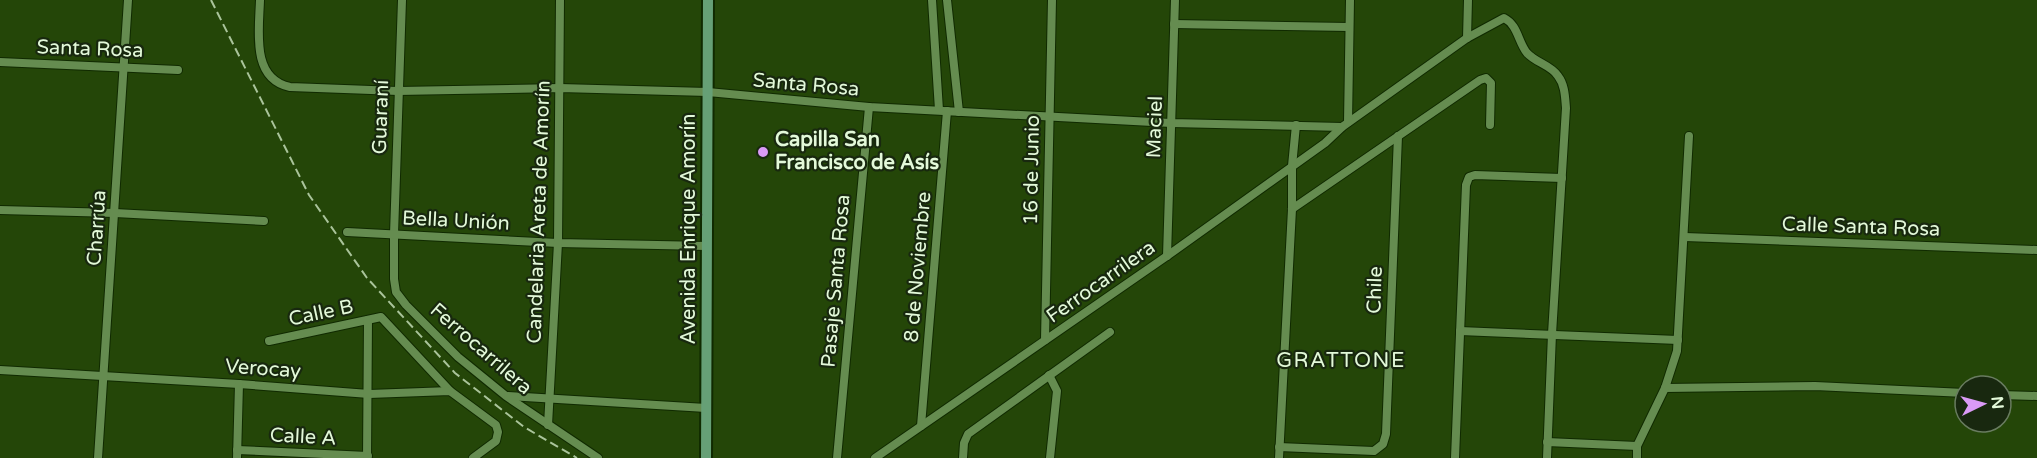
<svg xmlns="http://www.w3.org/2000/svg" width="2037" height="458" viewBox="0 0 2037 458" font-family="'Varela Round',sans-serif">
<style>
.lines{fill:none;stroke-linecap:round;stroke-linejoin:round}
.street-casing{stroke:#102a00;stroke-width:10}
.secondary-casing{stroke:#102a00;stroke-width:14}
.street{stroke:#658c50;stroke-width:8}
.secondary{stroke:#66a076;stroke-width:10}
.rail{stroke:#aac49b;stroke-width:2;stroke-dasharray:9 4.5;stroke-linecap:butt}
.poi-dot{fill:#da9af6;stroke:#18280f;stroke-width:2}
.labels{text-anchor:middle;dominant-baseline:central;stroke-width:4.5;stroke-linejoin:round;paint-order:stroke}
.street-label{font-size:20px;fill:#e3f9d9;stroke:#18280f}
.poi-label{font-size:20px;font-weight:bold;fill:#e3f9d9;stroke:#18280f;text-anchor:start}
.neighbourhood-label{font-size:21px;letter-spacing:1.5px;fill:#e3f9d9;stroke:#18280f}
</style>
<rect width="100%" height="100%" fill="#244608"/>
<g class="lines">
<defs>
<g id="street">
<path d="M260 0C259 31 251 79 290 87L398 91 560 88 708 92 869 107 1171 123 1342 127 1467 38 1504 18C1518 25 1518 42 1527 53 1536 63 1551 65 1558 76 1565 85 1565 97 1566 108L1552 334 1547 458"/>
<path d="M402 0 394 234V279L396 292 406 305 458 357 506 396 598 458"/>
<path d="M932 0 939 110"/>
<path d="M947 0 959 112"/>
<path d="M1174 24 1349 27"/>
<path d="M1467 38 1468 0"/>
<path d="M0 62 178 70"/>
<path d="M1348 122 1350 0"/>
<path d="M1292 209 1480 80 1486 78 1491 83 1490 125"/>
<path d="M0 210 115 213 264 221"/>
<path d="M347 232 558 243 707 246"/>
<path d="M1685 237 2037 250"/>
<path d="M1167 256 1175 0"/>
<path d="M1460 331 1678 340"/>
<path d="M1045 340 1052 0"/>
<path d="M269 341 381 317 450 391"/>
<path d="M0 370 239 384 369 394 450 391 496 425 498 432 496 441 473 458"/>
<path d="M1049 375 1057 391 1050 458"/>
<path d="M1665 388 1815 386 1965 393"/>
<path d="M2001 395 2037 396"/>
<path d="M508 396 706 408"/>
<path d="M548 425 558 243 560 0"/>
<path d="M921 426 947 111"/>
<path d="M1547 442 1637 446"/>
<path d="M1279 447 1374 451 1383 444 1386 434 1398 136"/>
<path d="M237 450 368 456"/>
<path d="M98 458 128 0"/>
<path d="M237 458 239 384"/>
<path d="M367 458 368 320"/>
<path d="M837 458 869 107"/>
<path d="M875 458 1167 256 1325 143 1342 127"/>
<path d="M963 458 964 443 968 434 1110 332"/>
<path d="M1279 458 1292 209V166L1296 125"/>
<path d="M1455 458 1466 185 1469 177 1475 175 1562 178"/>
<path d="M1637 458V446L1665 388 1677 351 1689 136"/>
</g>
<path id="secondary" d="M706 458 708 0"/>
</defs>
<!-- street casing -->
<use href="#street" class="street-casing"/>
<!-- secondary casing -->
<use href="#secondary" class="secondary-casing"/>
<!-- street -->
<use href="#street" class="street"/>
<!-- secondary -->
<use href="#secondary" class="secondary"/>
<!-- rail -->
<path class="rail" d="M211 0 309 195 367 278 455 373 524 427 577 458"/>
</g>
<!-- markers -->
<circle class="poi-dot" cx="763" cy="152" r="6"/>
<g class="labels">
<!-- street labels -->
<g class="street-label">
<text transform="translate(90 49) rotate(2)">Santa Rosa</text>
<text transform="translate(806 85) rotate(5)">Santa Rosa</text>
<text transform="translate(381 117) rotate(-88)">Guaraní</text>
<text transform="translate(1155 127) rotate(-88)">Maciel</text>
<text transform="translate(1032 170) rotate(-89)">16 de Junio</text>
<text transform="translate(539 212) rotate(-88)">Candelaria Areta de Amorín</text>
<text transform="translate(456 221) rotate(3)">Bella Unión</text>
<text transform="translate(1861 227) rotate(2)">Calle Santa Rosa</text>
<text transform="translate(97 228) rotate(-86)">Charrúa</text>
<text transform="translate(689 229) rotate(-90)">Avenida Enrique Amorín</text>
<text transform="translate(918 267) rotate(-85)">8 de Noviembre</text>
<text transform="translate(836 281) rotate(-85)">Pasaje Santa Rosa</text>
<text transform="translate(1101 282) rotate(-35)">Ferrocarrilera</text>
<text transform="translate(1375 290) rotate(-88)">Chile</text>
<text transform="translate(321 313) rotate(-12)">Calle B</text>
<text transform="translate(481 349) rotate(41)">Ferrocarrilera</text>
<text transform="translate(263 369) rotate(4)">Verocay</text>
<text transform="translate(303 437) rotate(3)">Calle A</text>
</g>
<!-- poi labels -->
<g class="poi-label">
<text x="775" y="140">Capilla San<tspan x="775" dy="23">Francisco de Asís</tspan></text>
</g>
<!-- neighbourhood labels -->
<g class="neighbourhood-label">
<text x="1341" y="360">GRATTONE</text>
</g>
</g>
<!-- north arrow -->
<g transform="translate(1983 404) rotate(85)"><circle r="28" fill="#18280f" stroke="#697c60" stroke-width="1.5"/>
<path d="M0-4.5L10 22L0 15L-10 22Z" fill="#da9af6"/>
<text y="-9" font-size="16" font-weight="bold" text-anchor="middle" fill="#e3f9d9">N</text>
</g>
</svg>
